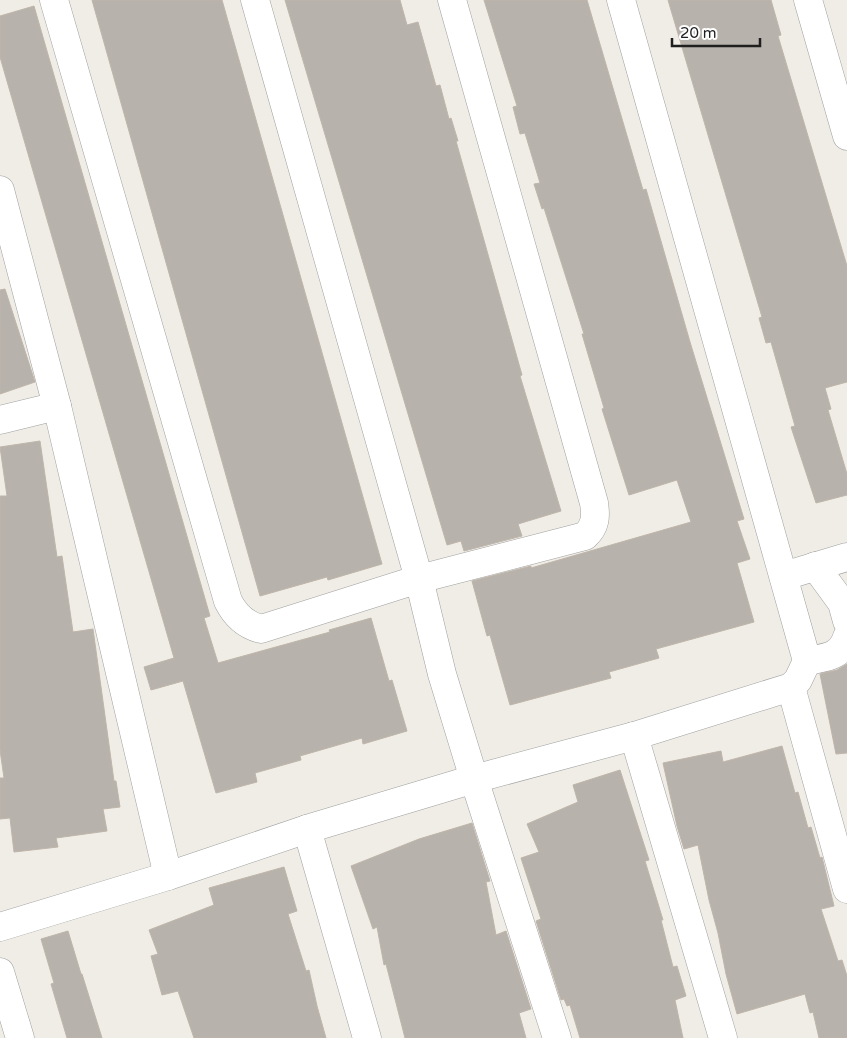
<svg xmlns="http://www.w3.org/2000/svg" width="847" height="1038" viewBox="0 0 847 1038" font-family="'Varela Round',sans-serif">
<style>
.building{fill:#b8b2ac;stroke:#bfb5aa}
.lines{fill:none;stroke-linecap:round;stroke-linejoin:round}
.minor-casing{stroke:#a0a0a0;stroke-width:29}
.minor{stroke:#fff;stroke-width:28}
</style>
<rect width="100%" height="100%" fill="#efede6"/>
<!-- building -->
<g class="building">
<path d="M92 0H222L382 564 328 580 327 577 260 596Z"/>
<path d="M285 0H400L407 25 418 22 436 86 440 85 449 119 451 118 458 141H456L522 375 520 376 561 511 518 524 522 536 464 551 461 541 447 545Z"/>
<path d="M484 0H587L643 190 646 189 690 342 744 519 737 521 750 559 737 563 754 622 656 649 659 658 609 672 611 678 510 705 490 635 487 636 472 581 531 566V568L691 522 677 480 629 495 602 409 604 408 582 334H584L544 208 542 209 534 184 540 183 525 133 520 134 513 107 517 106Z"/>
<path d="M668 0H771L781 35 778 36 847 266V382L825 388 831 409 828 410 847 474V495L816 503 791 427 795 426 771 342 766 343 759 318 762 317Z"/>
<path d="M34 6 210 616 204 618 218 663 330 632 329 630 371 618 389 681 392 680 407 731 363 744 362 738 300 756 301 760 255 773 257 782 216 793 183 681 151 690 144 667 174 658 0 57V16Z"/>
<path d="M5 289 35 382 0 394V290Z"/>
<path d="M40 441 57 557 62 556 73 632 93 629 114 781H116L120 807 103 809 107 831 56 838 58 847 14 852 10 818 0 819V778H4L0 750V496H7L0 447Z"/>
<path d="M847 664V753L836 754 820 674 837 670Z"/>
<path d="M782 746 795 793 798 792 808 828 811 827 820 858 822 857 834 906 821 909 838 961 842 960 847 976V1038H819L813 1012 810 1013 805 994 737 1014 726 974 718 933 709 900 698 845 684 849 677 826 663 763 721 751 723 762Z"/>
<path d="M620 770 649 860 645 861 663 920H661L673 967 677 966 686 996 675 1000 683 1038H580L570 1005 567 1006 564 999 561 1000 536 921 541 919 521 858 539 852 527 824 578 802 573 785Z"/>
<path d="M472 823 490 881 486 882 496 935 506 931 531 1009 519 1013 526 1038H405L386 964 384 965 377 927 373 929 351 866 419 839Z"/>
<path d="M284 867 297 911 288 914 306 971 309 970 317 1006 326 1038H194L178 991 162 995 151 956 158 954 149 930 214 905 209 888Z"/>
<path d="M68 931 81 974H82L102 1038H67L51 984 54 983 41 939Z"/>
</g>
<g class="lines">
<defs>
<g id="minor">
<path d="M54 0 228 601C235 615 245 625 261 629L419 579 585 536C596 526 596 516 594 503L452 0"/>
<path d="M255 0 419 579 442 674 474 779 557 1038"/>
<path d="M808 0 847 136"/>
<path d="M0 190 57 406 168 876"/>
<path d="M0 420 57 406"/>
<path d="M815 566 842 603 847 621"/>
<path d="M784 576 847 557"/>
<path d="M807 661C826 657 840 658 847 637"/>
<path d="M791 687 847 889"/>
<path d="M634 736 723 1038"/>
<path d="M307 829 367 1038"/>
<path d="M0 927 168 876 307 829 474 779 634 736 791 687 798 680 807 661 621 0"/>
<path d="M0 972 20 1038"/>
</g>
</defs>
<!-- minor casing -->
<use href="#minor" class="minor-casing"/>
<!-- minor -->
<use href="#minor" class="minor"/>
</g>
<!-- scale -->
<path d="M672 38v8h88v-8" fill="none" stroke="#1f1f1f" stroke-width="2.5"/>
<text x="680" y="38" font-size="15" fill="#1f1f1f" stroke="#ffffff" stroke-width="4" paint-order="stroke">20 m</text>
</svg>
